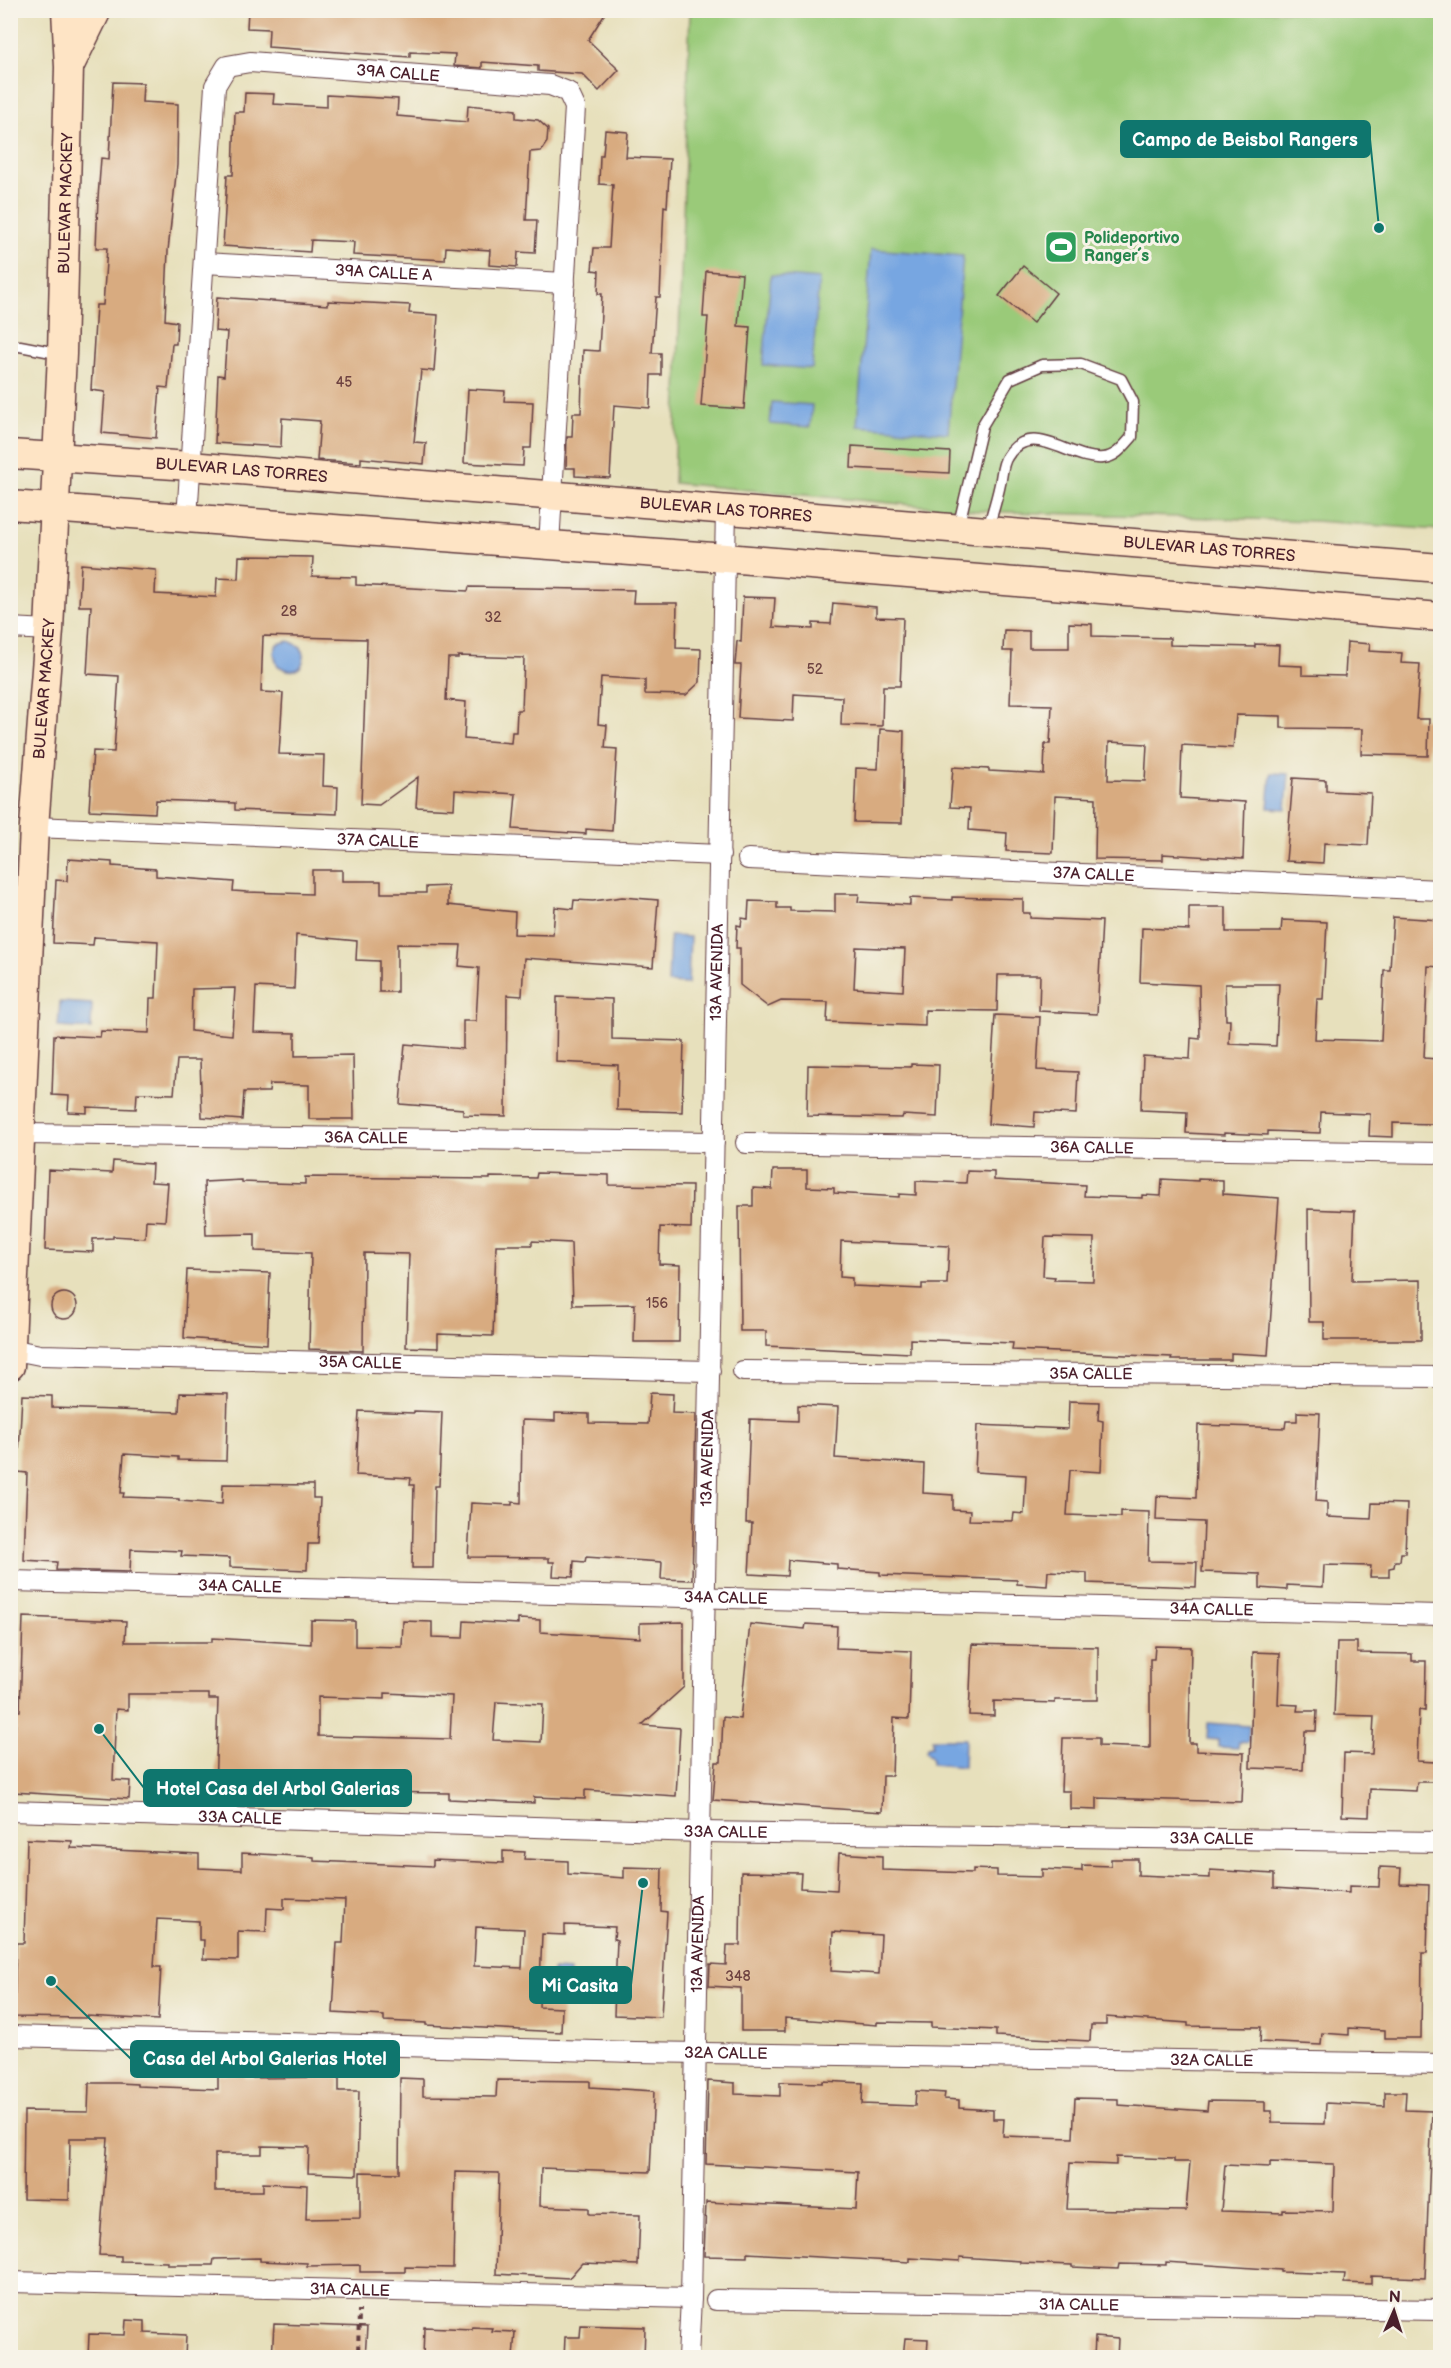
<svg xmlns="http://www.w3.org/2000/svg" width="1451" height="2368" viewBox="0 0 1451 2368" font-family="'Balsamiq Sans',sans-serif">
<style>
.green{fill:#9aca79;stroke:#727452;stroke-width:1.5}
.water{fill:#77a6e1;stroke:#606286;stroke-width:1.5}
.building{fill:#d8ab80;fill-rule:evenodd}
.lines{fill:none;stroke-linecap:round;stroke-linejoin:round}
.lane-casing{stroke:#623c41;stroke-width:13}
.street-casing{stroke:#623c41;stroke-width:22}
.secondary-casing{stroke:#623c41;stroke-width:31}
.path{stroke:#623c41;stroke-width:4;stroke-dasharray:4.5 4.5;stroke-linecap:butt}
.lane{stroke:#fff;stroke-width:10}
.street{stroke:#fff;stroke-width:20}
.secondary{stroke:#fee4c5;stroke-width:28}
.labels{text-anchor:middle;dominant-baseline:central;stroke-width:6;stroke-linejoin:round;paint-order:stroke}
.number-label{font-size:14px;fill:#6e4240}
.street-label{font-size:16px;fill:#4a1f2b;stroke:#f7f3e8}
.leisure-label{font-size:16px;font-weight:bold;fill:#27864d;stroke:#f7f3e8;text-anchor:start}
.leader{fill:none;stroke:#0f766e;stroke-width:2}
.callout-dot{fill:#0f766e;stroke:#f7f3e8;stroke-width:2}
.callout{fill:#0f766e;stroke:#0f766e;stroke-width:2}
.callout-label{font-size:18px;text-anchor:middle;font-weight:bold;fill:#fff}
</style>
<rect width="100%" height="100%" fill="#f7f3e8"/>
<filter id="ink" filterUnits="userSpaceOnUse"><feTurbulence type="fractalNoise" baseFrequency=".0167" numOctaves="2"/><feDisplacementMap in="SourceGraphic" scale="12" xChannelSelector="R" yChannelSelector="G"/><feConvolveMatrix kernelMatrix="1 2 1 2 8 2 1 2 1" color-interpolation-filters="sRGB"/></filter>
<filter id="wash" filterUnits="userSpaceOnUse"><feTurbulence type="fractalNoise" baseFrequency=".008" numOctaves="4" result="noise"/><feDisplacementMap in="SourceGraphic" scale="24" xChannelSelector="R" yChannelSelector="G"/><feGaussianBlur stdDeviation="1.35" result="paint"/><feColorMatrix in="noise" values="0 0 0 0 0 0 0 0 0 0 0 0 0 0 0 0 0 1.4 0 .05"/><feComposite in="paint" operator="in"/></filter>
<g filter="url(#wash)">
<rect width="100%" height="100%" fill="#e7e0bc"/>
<!-- green -->
<path class="green" d="M690 11H1440V530L1315 521 977 511 674 483Z"/>
<!-- water -->
<g class="water">
<path d="M871 249 963 256 948 433 857 426Z"/>
<path d="M771 275 819 279 812 369 763 365Z"/>
<path d="M772 402 812 405 810 427 770 424Z"/>
<path d="M289 641 301 647C308 668 296 677 277 665L274 653 277 644Z"/>
<path d="M1271 773 1289 774 1286 809 1268 808Z"/>
<path d="M670 936 690 937 688 984 668 983Z"/>
<path d="M60 1002 92 1004 91 1029 58 1027Z"/>
<path d="M1208 1723 1249 1726 1248 1743 1239 1742 1238 1748 1218 1747V1740L1207 1739Z"/>
<path d="M932 1739H965L964 1767 932 1764V1758L926 1752 927 1747 932 1746Z"/>
<path d="M553 1970 570 1971 569 2005H548V1993L553 1992Z"/>
</g>
<g id="blocks">
<!-- building -->
<g class="building">
<path d="M248 10H607L588 40 619 70 599 91 582 74 538 71V66L482 62V68L454 66 455 54 410 52V57L268 47 269 29 247 28Z"/>
<path d="M113 82 143 83 142 102 178 104 177 165 168 251 165 320 177 322 176 344H172L168 388 160 387 156 438 102 433 105 392 91 390 96 305H103L107 248H96L98 198 101 158 109 159Z"/>
<path d="M245 93 274 94 273 104 327 107V95L398 99 397 116 467 122 468 105 516 110V118L538 120 548 129 547 142 541 151 530 152 526 220H537L535 253 518 252 517 267 489 265 490 250 446 247 445 260 353 255 354 242 311 240 310 252 223 246 227 175H233L235 112H244Z"/>
<path d="M605 130 628 132 626 157 670 159 667 207 664 206 660 297H656L652 353H661V375H651L650 408 614 405 610 478 575 476V468H566L567 437H572L573 413H581L583 350 599 351 602 294H598L599 271 592 270 594 248H609L613 185 599 184 600 155H603Z"/>
<path d="M1023 266 1056 293 1033 323 999 296Z"/>
<path d="M706 271 742 274 738 326 750 327 744 409 701 406 708 317H703Z"/>
<path d="M217 297 328 305V301L410 305 409 313 438 315 434 371 421 370 414 442 426 443 424 464 361 458V463L317 460 320 421 282 418 281 447 215 443 218 375 224 376 227 332 215 331Z"/>
<path d="M468 389 505 391 504 401 533 402 531 448H524L523 466 464 463Z"/>
<path d="M852 446 950 452 949 473 851 468Z"/>
<path d="M239 556 313 557 312 576 356 577V585L468 591 469 587 634 590 633 603H677L676 648 701 649 700 682 686 695 645 694V680L601 677 598 724 607 725 605 748 617 749 612 831 586 829V834L513 829 516 794 455 790 454 809 416 807 418 777 379 805 361 804 367 639 263 636 261 692 283 693 279 754 324 755 323 786 338 787 337 814 235 810V803L156 800 155 813 89 810 93 751 114 752 119 676 87 674 91 606H79L81 564 156 570 155 594 216 597 217 578 238 579ZM458 656 524 658 522 710H517L516 732H512L511 743 464 739 466 702 446 700 448 658H458Z"/>
<path d="M743 597 775 598 773 627 813 629V623L831 624 833 603 876 607V617L903 618 900 686H883L882 726 841 725 842 697 794 694 793 721 738 718 741 665H735L737 641 741 642Z"/>
<path d="M1069 623 1092 624V636L1170 638V645L1255 647V644L1279 645 1278 665 1302 666V675L1345 676 1347 642 1370 644 1369 651 1402 653 1401 663 1420 664 1416 719H1429L1428 756 1361 754 1362 729 1281 728V716L1236 715 1233 748 1182 745 1180 798 1245 802 1243 859 1163 854V860L1095 859 1096 798 1055 796 1053 853 1006 851 1007 833 969 830 970 808 950 807 953 767 989 769V771L1044 774 1045 744H1050L1052 705 1010 704 1012 651H1003L1004 630 1029 631V648H1069ZM1109 742 1147 744 1145 781 1108 780Z"/>
<path d="M880 729 904 731 902 823 854 822 856 768 878 769Z"/>
<path d="M1293 778 1326 780V791L1371 793 1368 845 1324 843 1323 863 1286 861Z"/>
<path d="M68 859 112 862V866L156 869V876L234 882 233 891 247 892 312 894V870H342V881H381V893H426V887L448 886V905L515 912 514 934 553 935 555 907 573 909 574 900 593 901 622 897 658 900 653 967 524 958 522 996 507 995 506 1116 463 1115V1109L400 1104 405 1044 463 1049V1021H476L479 968 459 966 461 945 397 944V992H379V961L356 960 357 941 296 935 294 989 256 987 254 1032 295 1033V1056L353 1055 354 1119H309V1085L270 1084 269 1092H244L242 1120 202 1117 200 1060H177L174 1094 137 1093 136 1109 87 1107V1113L68 1112 69 1096 52 1095 54 1035 100 1037 101 1031 149 1033 150 998H156L158 941 94 937 93 945 53 943 56 880 67 881ZM235 988 232 1035 191 1031 192 989Z"/>
<path d="M835 894H859L858 902 910 905V898L952 900V897L1023 899V913H1030V918L1102 921 1097 1014 1039 1011 1040 975H998L997 1011 925 1010V1026L827 1022 828 1002 781 1001 768 1007 740 985V948H736L737 925 741 926 742 918 748 919 749 901 777 902V908H790V911L835 912ZM856 947 905 949 903 991 854 988Z"/>
<path d="M1189 907H1226V932H1281L1282 920 1327 922 1323 999H1317L1315 1039 1381 1041 1384 970H1390L1393 917 1440 920V967L1428 966 1424 1058 1437 1059 1435 1124 1393 1123V1137L1369 1136 1370 1114 1321 1112 1320 1133 1268 1131V1135L1224 1133V1135L1186 1133 1187 1112 1141 1110 1143 1056 1190 1059 1191 1038 1200 1039 1199 985 1140 982 1142 928 1189 930ZM1225 984H1279L1276 1046 1229 1044 1230 1020H1226Z"/>
<path d="M557 997 612 999V1039L684 1041 682 1112 617 1110 618 1065 556 1062Z"/>
<path d="M995 1015 1040 1017 1037 1070 1078 1072 1076 1114 1035 1112 1034 1127 988 1124Z"/>
<path d="M911 1064 939 1065 937 1117 903 1115 902 1118 807 1116 808 1065 911 1067Z"/>
<path d="M113 1161 152 1164 151 1182 168 1183 165 1221 146 1220 145 1238 113 1236V1238L93 1239V1252L45 1250 48 1170 112 1173Z"/>
<path d="M773 1170H807V1187L834 1188V1193L899 1197V1194L916 1195V1181L966 1183 967 1171 994 1172V1180L1085 1185 1084 1196 1142 1198V1195L1161 1196 1162 1179 1198 1181V1179L1223 1180V1194L1279 1198 1268 1355 1231 1353V1360H1171L1172 1357 1012 1350 1013 1343 910 1339V1353L766 1346V1331H740L739 1206H753V1188L772 1189ZM1045 1237 1094 1238 1093 1281 1054 1280 1055 1277 1043 1276ZM841 1241 949 1246 947 1284H922V1289L852 1286V1278L840 1277Z"/>
<path d="M537 1173 609 1175V1185L692 1186 691 1228 660 1227 659 1264 680 1265 679 1342H634L635 1304 573 1305 571 1243 532 1241V1245H496L493 1336 438 1334V1348L406 1347 409 1254 364 1253 363 1351 309 1349 311 1253 255 1251V1234L206 1235 204 1182 242 1180V1182L305 1184V1177L490 1179V1177L536 1178Z"/>
<path d="M1308 1209 1355 1211 1352 1281 1421 1280V1340H1324V1322H1309Z"/>
<path d="M187 1270 270 1273 267 1344 184 1338Z"/>
<circle cx="64" cy="1306" r="13"/>
<path d="M180 1393 228 1394 226 1461 178 1460V1457L124 1454 121 1493H124L123 1497 179 1499V1501L222 1504 223 1484 313 1485V1498H320L318 1544H308L307 1570 230 1567V1558L181 1556 182 1551 131 1549 130 1572 56 1570 57 1562 24 1560 27 1473 18 1472 22 1395 52 1396V1408L179 1412Z"/>
<path d="M650 1393 673 1394 672 1413 696 1414 692 1580 661 1579 662 1562 586 1557 585 1562 574 1561 573 1577 553 1576 554 1562H549V1558L468 1557 471 1503 512 1505V1502L521 1503 522 1420 555 1421V1413L589 1414V1423L648 1424Z"/>
<path d="M1069 1401 1099 1402 1098 1420 1103 1421 1101 1472 1070 1470 1067 1515 1121 1517V1511L1149 1512 1148 1561 1197 1562 1196 1587 1087 1583V1573L1048 1571 1047 1586 1017 1584V1580L880 1575V1572L837 1569V1564L788 1560 787 1576 749 1574 752 1523H746L750 1419 798 1421V1405L838 1407 835 1458 924 1464 923 1493 953 1495V1510L970 1511 969 1520 1013 1521 1014 1513 1024 1514 1026 1475 975 1472 977 1425 1068 1429Z"/>
<path d="M359 1411 414 1413V1411L442 1412 439 1486H435L433 1568H412L414 1485H410L411 1478 356 1475Z"/>
<path d="M1297 1412 1320 1413 1316 1501 1327 1502V1517L1371 1519 1372 1503 1407 1504 1405 1553H1401L1400 1561H1395L1394 1567 1389 1568V1577H1370L1371 1566 1324 1565 1323 1587 1287 1585V1590L1260 1588V1574L1202 1572 1204 1522 1156 1520 1157 1496 1196 1498 1198 1425 1285 1428 1286 1421H1297Z"/>
<path d="M23 1617 126 1621 125 1642H212V1638L311 1644V1620L355 1621V1646L402 1647 403 1621 432 1622V1637L463 1638 464 1621 518 1624V1619L540 1620V1632L640 1638V1623L684 1622V1687L642 1725 680 1728 676 1796 585 1790V1799L534 1797V1803L449 1799V1793L361 1792V1800L259 1798V1792L215 1791 218 1699H209V1694H128V1710L116 1709 113 1780 130 1781 129 1799 13 1792 16 1711H20ZM385 1693 452 1696 450 1739 318 1736V1697L385 1699ZM496 1702 543 1704 541 1742 493 1740Z"/>
<path d="M750 1624 805 1629 806 1624 837 1626 836 1648 911 1651 909 1719 894 1718 892 1776H883L882 1812 713 1800 716 1762H721L723 1717 740 1719Z"/>
<path d="M1337 1642H1357V1653L1412 1654V1661H1426L1425 1711 1419 1710 1417 1761 1435 1762 1434 1782H1417L1416 1791 1370 1789 1369 1817 1342 1816 1344 1753 1372 1754 1374 1716 1334 1715Z"/>
<path d="M972 1644 1098 1647V1700H1055V1703L994 1701V1716L969 1715Z"/>
<path d="M1155 1646 1191 1647 1189 1743H1196V1751L1244 1753 1242 1802 1097 1798V1810L1070 1809V1791H1061L1063 1738H1099V1746L1150 1748V1659H1154Z"/>
<path d="M1253 1652 1280 1653 1278 1704 1298 1705 1297 1711H1317L1316 1731H1305L1303 1770 1250 1768Z"/>
<path d="M27 1839 72 1841 71 1848 199 1854V1868L242 1870V1853L314 1857V1861L433 1866V1860L503 1863V1851L525 1852 524 1859 568 1861V1874L624 1878V1867L662 1868 661 1911 667 1912 661 2017 614 2015 617 1940 614 1939 615 1927 565 1925V1935L542 1934 539 2007 562 2008 561 2032 426 2025V2023L384 2021V2016L333 2013 337 1943H343L345 1900 284 1898V1909L267 1908 266 1932 238 1931V1960L203 1959 204 1940H199V1921L157 1919 154 1967H161L158 2020 87 2016 86 2018 14 2017 16 1943H24ZM476 1927 524 1929 522 1968 474 1966Z"/>
<path d="M839 1853 882 1856V1870L973 1873V1869L997 1870V1876L1042 1877V1869L1082 1871V1865L1111 1866V1859H1138V1875L1210 1878V1870L1274 1874V1888L1349 1893V1886L1379 1887 1380 1867 1401 1868 1400 1884 1429 1885 1427 1953H1422L1421 2038H1385V2030L1349 2028V2035L1322 2033 1321 2045 1260 2042 1261 2027 1188 2026V2023L1106 2017V2025H1091L1090 2041 996 2036V2030L931 2027V2023L877 2022V2025L785 2018V2031H741V1988L709 1986 710 1964 726 1965 727 1945H740L741 1872 801 1873 800 1888 837 1890ZM833 1932 881 1935 879 1974 831 1971Z"/>
<path d="M218 2075H245V2078L339 2077V2091H359L357 2175 308 2173 309 2147 262 2146V2154H215V2191H263V2183L307 2185 306 2219 360 2218V2172L399 2173 400 2078 423 2079V2096L496 2097 497 2080 590 2081V2087L654 2091 650 2172 541 2168 540 2206 589 2208V2214L640 2215 638 2265 582 2263 569 2278 496 2274 499 2173 455 2172 453 2268 405 2267V2272H360V2265L307 2266V2263L260 2261V2258L214 2259 213 2265H168V2262L121 2261V2256L99 2255 108 2138H70L69 2200 23 2199 24 2111 88 2112 89 2083H118L137 2084V2086L218 2089Z"/>
<path d="M708 2081 735 2083V2094L780 2096V2082L823 2083V2081L863 2083 862 2104 915 2106 916 2091 945 2093 944 2099 959 2100V2108L993 2110V2119H1004L1003 2136 1073 2138 1075 2098 1118 2099V2105L1207 2111 1208 2101 1265 2102V2111H1272V2123L1325 2124 1326 2103 1385 2106V2092H1406L1405 2110 1432 2111 1425 2278 1371 2276V2284L1344 2283 1345 2274 1281 2272V2270L1166 2262V2265L1119 2264 1118 2269 1072 2267V2265L1021 2263V2261L960 2257V2261L910 2258V2262L747 2253V2257L704 2256 706 2202 856 2209 858 2172 706 2164ZM1116 2157 1174 2159V2162H1190L1186 2211 1067 2209 1070 2163 1116 2165ZM1270 2162 1334 2164 1333 2211 1283 2210V2213L1221 2211 1225 2165 1270 2167Z"/>
<path d="M126 2320 145 2321V2333L186 2335 185 2358H88L89 2334 125 2335Z"/>
<path d="M274 2324 367 2327 365 2358H272Z"/>
<path d="M581 2325 645 2327 644 2358H564L565 2337H580Z"/>
<path d="M424 2327 472 2329V2327L492 2328 491 2331 515 2332 513 2358H423Z"/>
<path d="M1095 2337 1118 2339 1117 2358H1094Z"/>
<path d="M905 2338 928 2339 927 2358H903Z"/>
</g>
</g>
</g>
<g filter="url(#ink)">
<use href="#blocks" fill-opacity="0" stroke="#623c41" stroke-width="1.5"/>
<g class="lines">
<defs>
<g id="lane">
<path d="M10 346H20L62 354"/>
<path d="M958 528 982 426 1010 379 1042 365 1081 364 1121 379 1133 402 1132 437C1124 446 1116 457 1103 458 1070 461 1031 418 1007 457 1002 464 1002 476 1000 484 997 499 992 514 988 528"/>
</g>
<g id="street">
<path id="s1" d="M204 263 565 283"/>
<path id="s2" d="M187 518 215 86 227 66 250 62 550 85 568 92 575 107 549 545"/>
<path d="M10 628 49 630"/>
<path id="s3" d="M34 827 720 855"/>
<path id="s4" d="M748 859 1440 890"/>
<path id="s5" d="M20 1134 714 1142"/>
<path id="s6" d="M746 1143 1440 1153"/>
<path id="s7" d="M10 1349 40 1355 710 1371"/>
<path id="s8" d="M743 1371 1440 1377"/>
<path id="s9" d="M10 1581 1440 1615"/>
<path id="s10" d="M10 1811 701 1832 1440 1842"/>
<path id="s11" d="M10 2036 635 2052 1440 2064"/>
<path id="s12" d="M10 2282 691 2298"/>
<path id="s13" d="M716 2300 1440 2310"/>
<path id="s14" d="M688 2358 691 2298 726 509"/>
</g>
<g id="secondary">
<path d="M70 65 97 10"/>
<path id="s15" d="M10 454 190 466 1440 568"/>
<path d="M10 505 726 558 1440 617"/>
<path id="s16" d="M10 1366 34 827 49 630 62 354 69 67 66 10"/>
</g>
</defs>
<!-- lane casing -->
<use href="#lane" class="lane-casing"/>
<!-- street casing -->
<use href="#street" class="street-casing"/>
<!-- secondary casing -->
<use href="#secondary" class="secondary-casing"/>
<!-- path -->
<path class="path" d="M358 2358 359 2310"/>
<!-- lane -->
<use href="#lane" class="lane"/>
<!-- street -->
<use href="#street" class="street"/>
<!-- secondary -->
<use href="#secondary" class="secondary"/>
</g>
</g>
<!-- icons -->
<defs>
<symbol id="stadium-square" viewBox="-11 -11 22 22"><rect x="-9" y="-9" width="18" height="18" rx="4" fill="#2e9e5b" stroke="#f7f3e8"/><path d="M0-5a6.5 5 0 1 0 0 10a6.5 5 0 1 0 0-10ZM-3.5-1.8h7v3.6h-7Z" fill="#fff"/></symbol>
</defs>
<g fill-rule="evenodd">
<use href="#stadium-square" x="1042" y="228" width="38" height="38"/>
</g>
<g class="labels">
<!-- number labels -->
<g class="number-label">
<text x="344" y="382">45</text>
<text x="289" y="611">28</text>
<text x="493" y="617">32</text>
<text x="815" y="669">52</text>
<text x="657" y="1303">156</text>
<text x="738" y="1976">348</text>
</g>
<!-- street labels -->
<g class="street-label">
<text stroke="none"><textPath href="#s2" startOffset="628">39A CALLE</textPath></text>
<text stroke="none"><textPath href="#s16" startOffset="1164">BULEVAR MACKEY</textPath></text>
<text stroke="none"><textPath href="#s1" startOffset="180">39A CALLE A</textPath></text>
<text stroke="none"><textPath href="#s15" startOffset="232">BULEVAR LAS TORRES</textPath></text>
<text stroke="none"><textPath href="#s15" startOffset="718">BULEVAR LAS TORRES</textPath></text>
<text stroke="none"><textPath href="#s15" startOffset="1203">BULEVAR LAS TORRES</textPath></text>
<text stroke="none"><textPath href="#s16" startOffset="678">BULEVAR MACKEY</textPath></text>
<text stroke="none"><textPath href="#s3" startOffset="344">37A CALLE</textPath></text>
<text stroke="none"><textPath href="#s4" startOffset="346">37A CALLE</textPath></text>
<text stroke="none"><textPath href="#s14" startOffset="1386">13A AVENIDA</textPath></text>
<text stroke="none"><textPath href="#s5" startOffset="346">36A CALLE</textPath></text>
<text stroke="none"><textPath href="#s6" startOffset="346">36A CALLE</textPath></text>
<text stroke="none"><textPath href="#s7" startOffset="351">35A CALLE</textPath></text>
<text stroke="none"><textPath href="#s8" startOffset="348">35A CALLE</textPath></text>
<text stroke="none"><textPath href="#s14" startOffset="900">13A AVENIDA</textPath></text>
<text stroke="none"><textPath href="#s9" startOffset="230">34A CALLE</textPath></text>
<text stroke="none"><textPath href="#s9" startOffset="716">34A CALLE</textPath></text>
<text stroke="none"><textPath href="#s9" startOffset="1202">34A CALLE</textPath></text>
<text stroke="none"><textPath href="#s10" startOffset="230">33A CALLE</textPath></text>
<text stroke="none"><textPath href="#s10" startOffset="716">33A CALLE</textPath></text>
<text stroke="none"><textPath href="#s10" startOffset="1202">33A CALLE</textPath></text>
<text stroke="none"><textPath href="#s14" startOffset="414">13A AVENIDA</textPath></text>
<text stroke="none"><textPath href="#s11" startOffset="716">32A CALLE</textPath></text>
<text stroke="none"><textPath href="#s11" startOffset="1202">32A CALLE</textPath></text>
<text stroke="none"><textPath href="#s12" startOffset="340">31A CALLE</textPath></text>
<text stroke="none"><textPath href="#s13" startOffset="363">31A CALLE</textPath></text>
</g>
<!-- leisure labels -->
<g class="leisure-label">
<text x="1084" y="238">Polideportivo<tspan x="1084" dy="18">Ranger´s</tspan></text>
</g>
</g>
<!-- callouts -->
<path class="leader" d="M1379 228L1370 139M99 1729L144 1788M643 1883L631 1985M51 1981L131 2059"/>
<g class="callout-dot">
<circle cx="1379" cy="228" r="6"/>
<circle cx="99" cy="1729" r="6"/>
<circle cx="643" cy="1883" r="6"/>
<circle cx="51" cy="1981" r="6"/>
</g>
<g class="callout">
<rect x="1121" y="121" width="249" height="36" rx="6"/>
<rect x="144" y="1770" width="267" height="36" rx="6"/>
<rect x="530" y="1967" width="101" height="36" rx="6"/>
<rect x="131" y="2041" width="268" height="36" rx="6"/>
</g>
<g class="callout-label">
<text x="1245" y="146">Campo de Beisbol Rangers</text>
<text x="278" y="1795">Hotel Casa del Arbol Galerias</text>
<text x="580" y="1992">Mi Casita</text>
<text x="265" y="2065">Casa del Arbol Galerias Hotel</text>
</g>
<!-- margin -->
<rect width="1451" height="2368" fill="none" stroke="#f7f3e8" stroke-width="36"/>
<!-- north arrow -->
<g transform="translate(1394 2311) rotate(3)" stroke="#f7f3e8" stroke-width="4.5" paint-order="stroke">
<path d="M0-4.5L10 22L0 15L-10 22Z" fill="#4a1f2b"/>
<text y="-9" font-size="16" font-weight="bold" text-anchor="middle" fill="#4a1f2b">N</text>
</g>
</svg>
